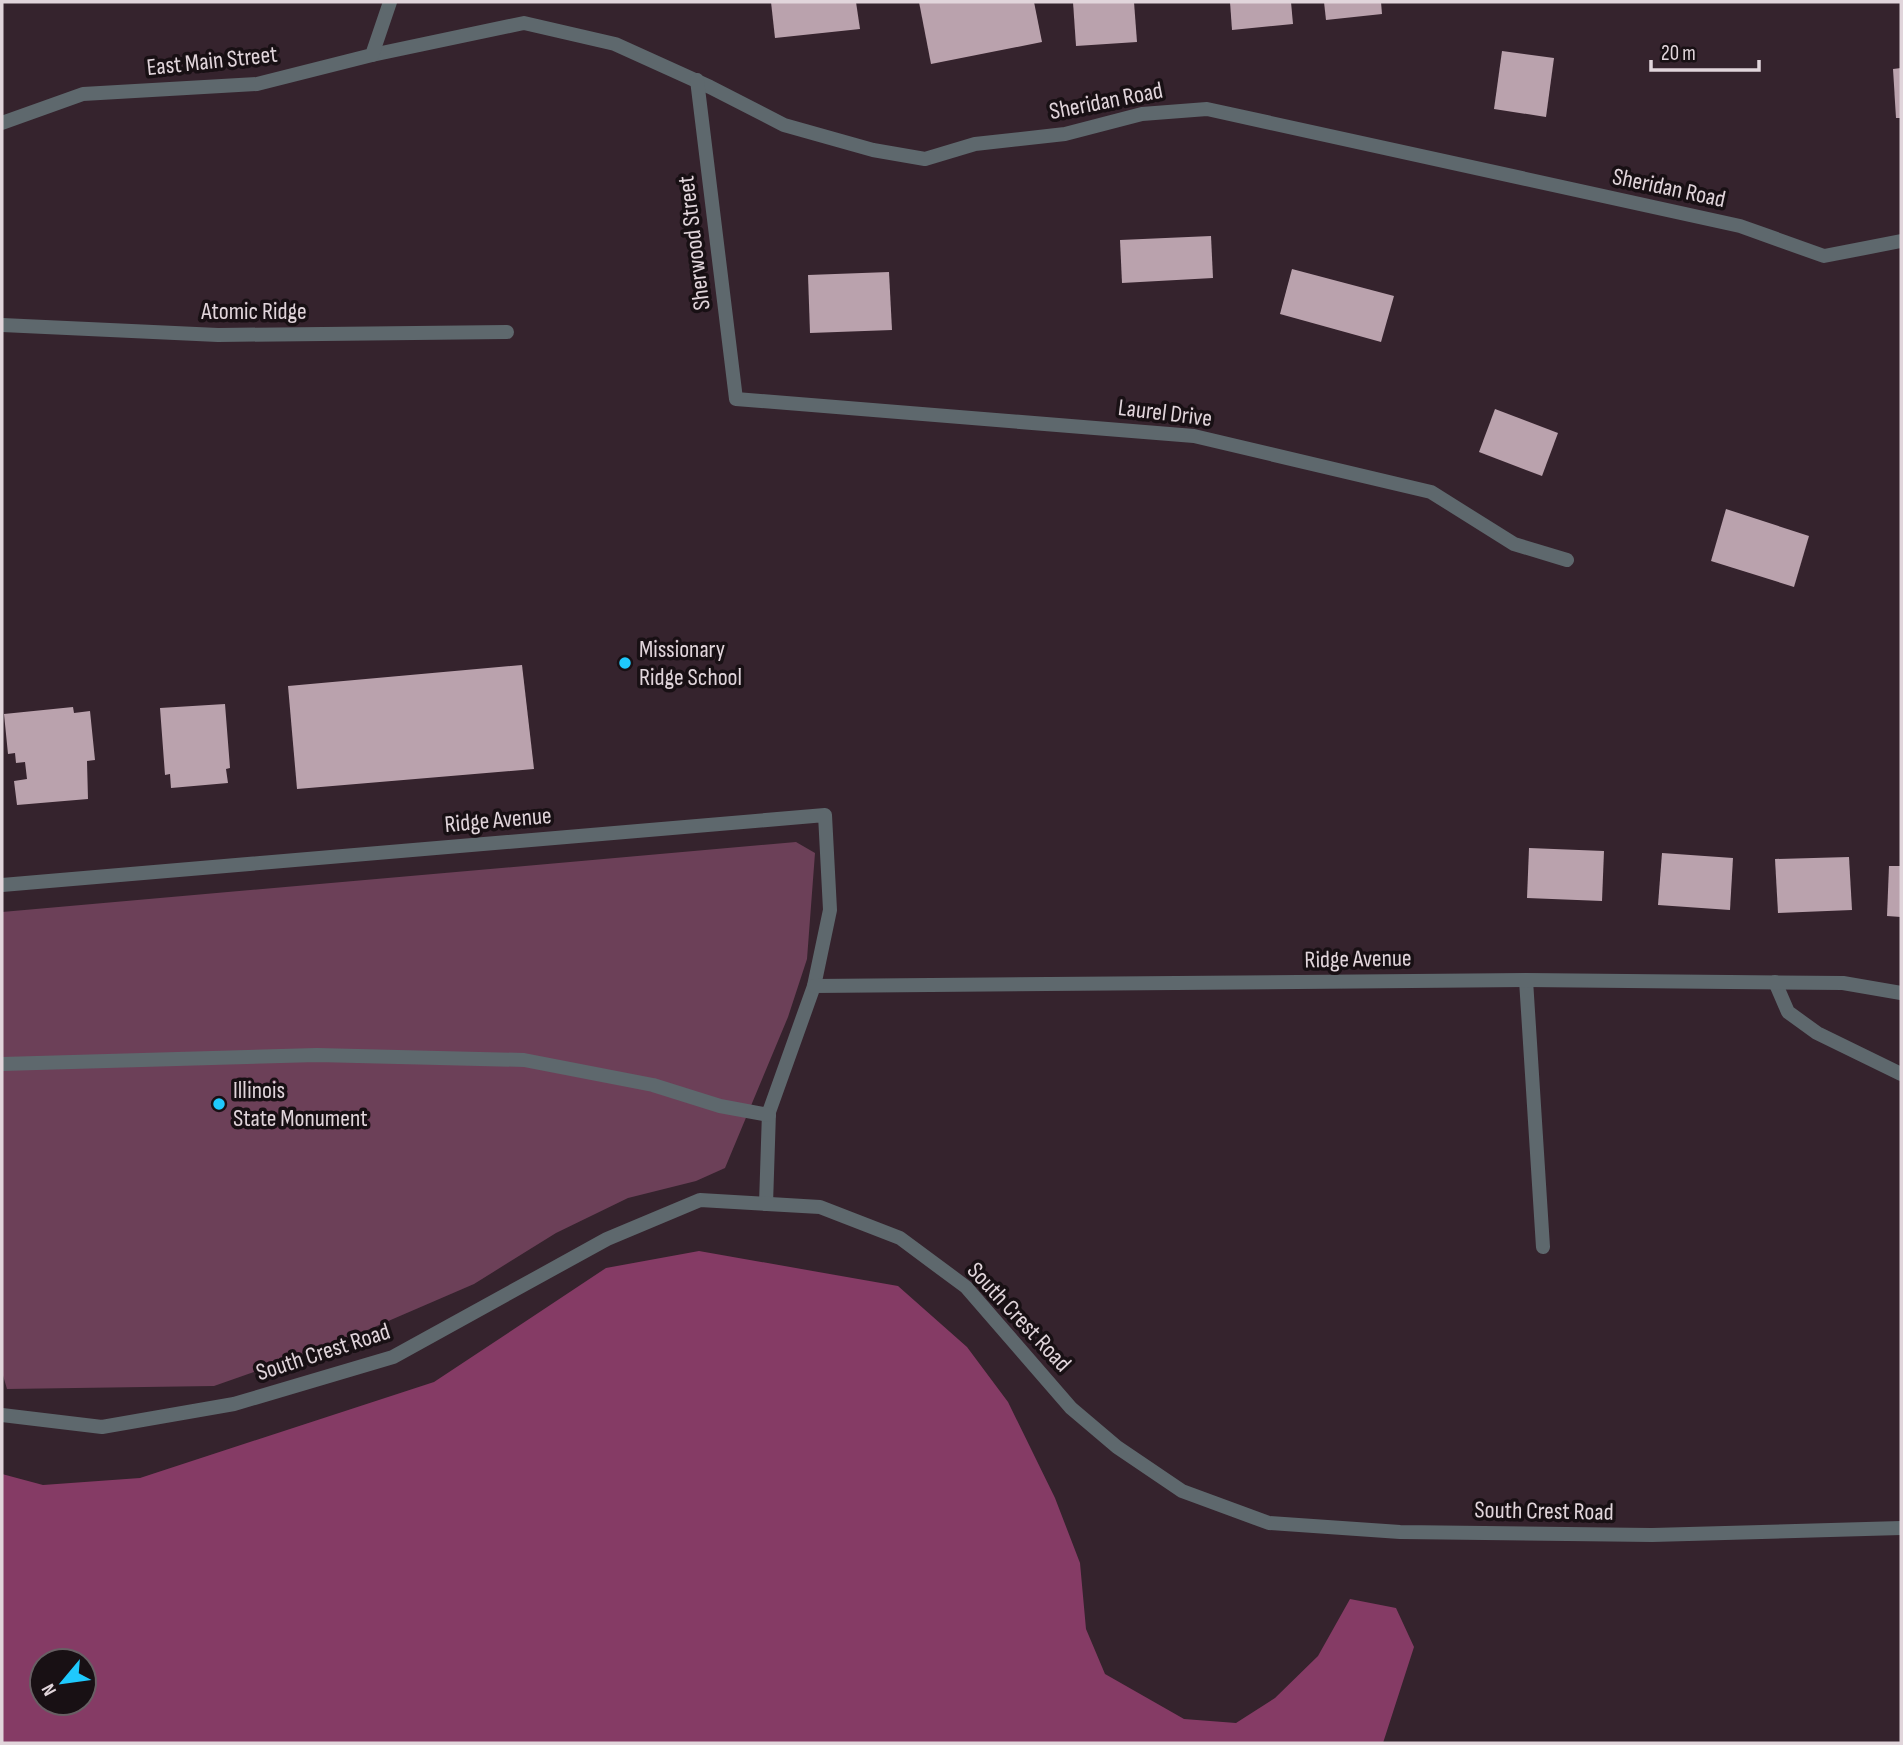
<svg xmlns="http://www.w3.org/2000/svg" width="1903" height="1745" viewBox="0 0 1903 1745" font-family="'Sofia Sans Condensed',sans-serif">
<style>
.green{fill:#6c4058}
.forest{fill:#853b65;fill-rule:evenodd}
.building{fill:#baa2ad}
.lines{fill:none;stroke-linecap:round;stroke-linejoin:round}
.lane{stroke:#5e686d;stroke-width:14}
.street{stroke:#5e686d;stroke-width:14}
.poi-dot{fill:#1fc9fd;stroke:#181014;stroke-width:2.5}
.labels{text-anchor:middle;dominant-baseline:central;stroke-width:7;stroke-linejoin:round;paint-order:stroke}
.street-label{font-size:24px;fill:#e1d5db;stroke:#181014}
.poi-label{font-size:24px;fill:#e1d5db;stroke:#181014;text-anchor:start}
</style>
<rect width="100%" height="100%" fill="#35232d"/>
<!-- green -->
<path class="green" d="M796 842 815 853 807 959 788 1017 725 1168 696 1181 628 1198 556 1233 474 1284 342 1341 214 1386 7 1389 2 1372V912Z"/>
<!-- forest -->
<path class="forest" d="M699 1251 898 1286 967 1347 1008 1402 1055 1498 1080 1563 1086 1629 1105 1674 1184 1719 1236 1723 1275 1698 1318 1656 1350 1599 1396 1608 1414 1647 1383 1743H2V1474L43 1485 140 1478 434 1382 606 1268ZM42 1661H84V1703H42Z"/>
<!-- building -->
<g class="building">
<path d="M771 2H856L860 29 775 38Z"/>
<path d="M919 2H1034L1042 42 931 64Z"/>
<path d="M1073 2H1134L1137 42 1076 46Z"/>
<path d="M1230 2H1291L1293 24 1232 30Z"/>
<path d="M1324 2H1381L1382 14 1326 20Z"/>
<path d="M1502 51 1554 58 1546 117 1494 109Z"/>
<path d="M1901 68V118H1896L1893 69Z"/>
<path d="M1211 236 1213 278 1122 283 1120 240Z"/>
<path d="M1292 269 1394 296 1381 342 1280 314Z"/>
<path d="M889 272 892 330 810 333 808 275Z"/>
<path d="M1495 409 1558 433 1542 476 1479 452Z"/>
<path d="M1726 509 1809 536 1794 587 1711 561Z"/>
<path d="M522 665 534 769 297 789 288 686Z"/>
<path d="M225 704 230 768 226 769 228 783 171 788 170 774 165 775 160 708Z"/>
<path d="M73 707 74 713 90 711 95 760 87 761 88 799 17 805 14 781 27 779 25 762 16 763 15 753 8 754 4 714Z"/>
<path d="M1529 848 1604 851 1602 901 1527 898Z"/>
<path d="M1662 853 1733 858 1730 910 1658 905Z"/>
<path d="M1849 857 1852 910 1778 913 1775 859Z"/>
<path d="M1889 866H1901V917L1887 916Z"/>
</g>
<g class="lines">
<!-- lane -->
<g class="lane">
<path d="M1526 980 1543 1247"/>
<path d="M1775 982 1788 1012 1817 1033 1901 1074"/>
</g>
<!-- street -->
<g class="street">
<path d="M372 55 524 23 615 44 710 87 784 125 873 150 925 159 975 144 1065 134 1142 114 1207 109 1740 226 1824 256 1901 241"/>
<path d="M697 80 736 399 1194 436 1431 492 1514 544 1567 560"/>
<path d="M2 123 83 94 257 84 372 55 390 2"/>
<path d="M2 325 218 335 507 332"/>
<path d="M2 885 825 815 830 910 814 986 769 1112 766 1204"/>
<path d="M814 986 1526 980 1843 983 1901 993"/>
<path d="M2 1064 317 1055 524 1060 653 1085 720 1106 769 1115"/>
<path d="M2 1415 102 1427 234 1404 393 1357 607 1239 700 1200 820 1207 900 1238 966 1287 1071 1408 1117 1447 1182 1491 1269 1523 1400 1532 1652 1535 1901 1528"/>
</g>
</g>
<!-- markers -->
<g class="poi-dot">
<circle cx="625" cy="663" r="7"/>
<circle cx="219" cy="1104" r="7"/>
</g>
<g class="labels">
<!-- street labels -->
<g class="street-label">
<text transform="translate(212 61) rotate(-6)">East Main Street</text>
<text transform="translate(1106 101) rotate(-11)">Sheridan Road</text>
<text transform="translate(1669 188) rotate(12)">Sheridan Road</text>
<text transform="translate(694 243) rotate(-97)">Sherwood Street</text>
<text x="254" y="311">Atomic Ridge</text>
<text transform="translate(1165 413) rotate(7)">Laurel Drive</text>
<text transform="translate(498 820) rotate(-5)">Ridge Avenue</text>
<text transform="translate(1358 959) rotate(-1)">Ridge Avenue</text>
<text transform="translate(1019 1317) rotate(47)">South Crest Road</text>
<text transform="translate(323 1352) rotate(-18)">South Crest Road</text>
<text transform="translate(1544 1511) rotate(1)">South Crest Road</text>
</g>
<!-- poi labels -->
<g class="poi-label">
<text x="639" y="649">Missionary<tspan x="639" dy="28">Ridge School</tspan></text>
<text x="233" y="1090">Illinois<tspan x="233" dy="28">State Monument</tspan></text>
</g>
</g>
<!-- border -->
<rect width="1903" height="1745" fill="none" stroke="#e1d5db" stroke-width="7"/>
<!-- north arrow -->
<g transform="translate(63 1682) rotate(241)"><circle r="33" fill="#181014" stroke="#685f64" stroke-width="2"/>
<path d="M0-5L12 26L0 18L-12 26Z" fill="#1fc9fd"/>
<text y="-10" font-size="19" font-weight="bold" text-anchor="middle" fill="#e1d5db">N</text>
</g>
<!-- scale -->
<path d="M1651 60v10h108v-10" fill="none" stroke="#e1d5db" stroke-width="3.5"/>
<text x="1661" y="60" font-size="21" fill="#e1d5db" stroke="#181014" stroke-width="5" paint-order="stroke">20 m</text>
</svg>
